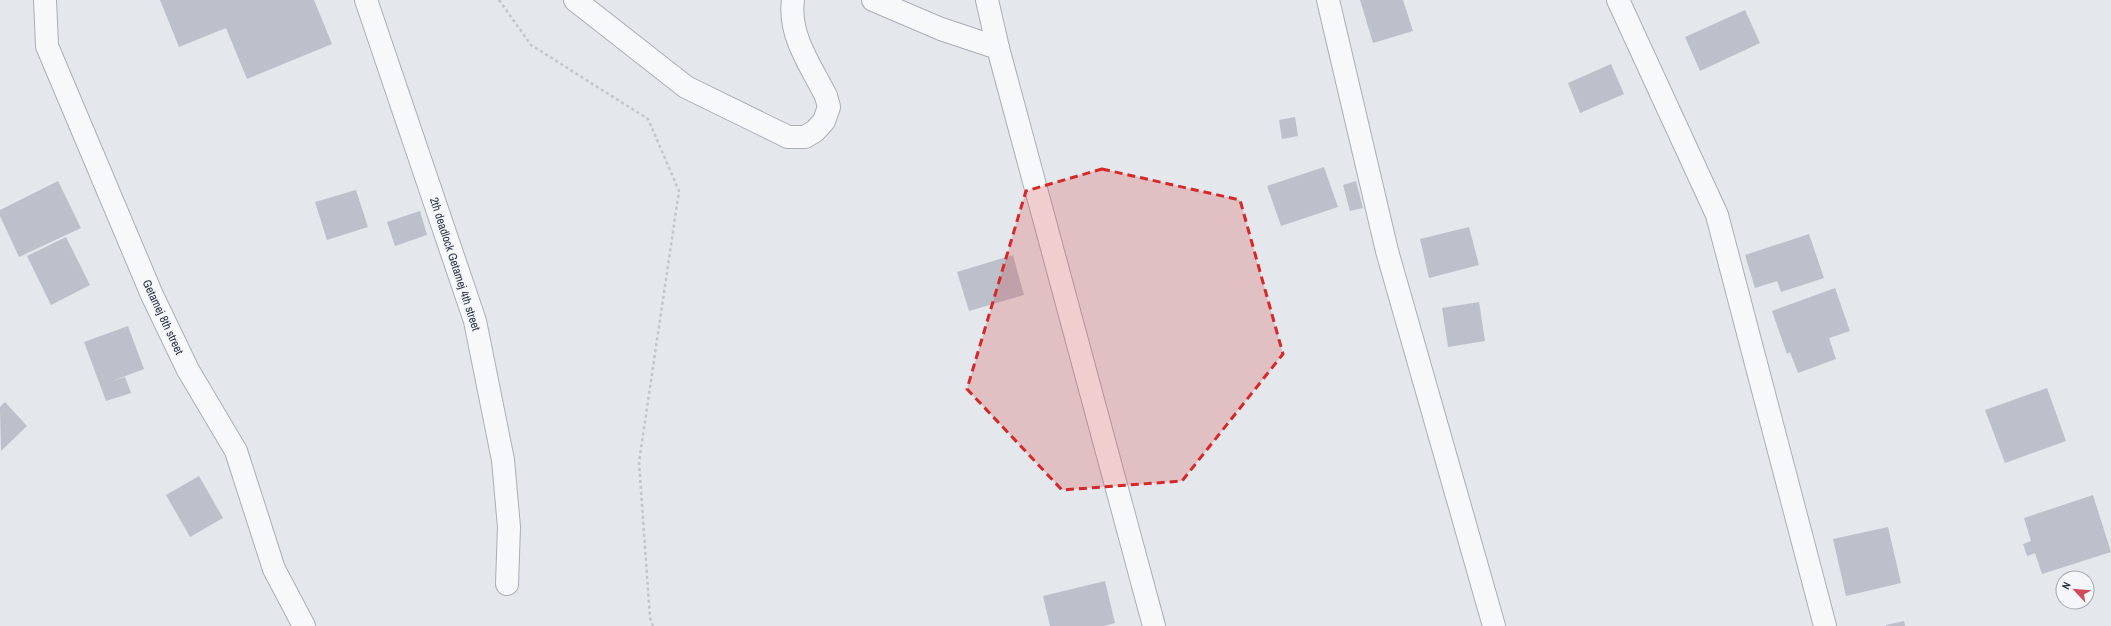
<svg xmlns="http://www.w3.org/2000/svg" width="2111" height="626" viewBox="0 0 2111 626" font-family="'Archivo Narrow',sans-serif">
<style>
.building{fill:#bbc0ca}
.lines{fill:none;stroke-linecap:round;stroke-linejoin:round}
.minor-casing{stroke:#a9aeb7;stroke-width:24}
.path{stroke:#c2c5cb;stroke-width:2.5;stroke-dasharray:3 3;stroke-linecap:butt}
.minor{stroke:#f7f8fa;stroke-width:22}
.marked{fill:#d62828;fill-opacity:0.2;stroke:#d62828;stroke-width:3;stroke-dasharray:8 5;stroke-linejoin:round}
.labels{text-anchor:middle;dominant-baseline:central;stroke-width:3;stroke-linejoin:round;paint-order:stroke}
.street-label{font-size:12px;fill:#2b3445;stroke:#f4f6f9}
</style>
<rect width="100%" height="100%" fill="#e4e7ec"/>
<!-- building -->
<g class="building">
<path d="M160 0H314L332 44 247 79 226 28 179 47Z"/>
<path d="M1360 0H1403L1413 31 1373 43Z"/>
<path d="M1745 10 1760 43 1700 71 1685 37Z"/>
<path d="M1611 64 1624 94 1580 113 1568 83Z"/>
<path d="M1295 117 1298 136 1282 139 1279 120Z"/>
<path d="M1324 167 1338 207 1281 226 1267 186Z"/>
<path d="M58 181 81 228 19 257 0 216V210Z"/>
<path d="M1356 181 1363 208 1350 211 1343 185Z"/>
<path d="M356 190 368 227 327 240 315 202Z"/>
<path d="M420 211 427 235 395 246 387 222Z"/>
<path d="M1469 227 1479 265 1429 278 1420 239Z"/>
<path d="M1809 234 1824 278 1781 292 1777 281 1755 288 1745 255Z"/>
<path d="M66 237 90 285 51 305 27 256Z"/>
<path d="M1013 255 1024 295 969 311 957 272Z"/>
<path d="M1835 288 1850 331 1829 338 1836 359 1798 373 1790 352 1787 354 1772 311Z"/>
<path d="M1479 302 1485 341 1448 347 1442 308Z"/>
<path d="M128 326 144 369 110 382 125 377 131 393 106 401 84 342Z"/>
<path d="M2047 388 2066 441 2005 463 1985 410Z"/>
<path d="M5 402 27 426 1 451 0 407Z"/>
<path d="M199 476 223 518 190 537 166 495Z"/>
<path d="M2093 495 2111 552 2042 574 2035 553 2027 556 2023 544 2031 541 2024 518Z"/>
<path d="M1888 527 1901 583 1846 596 1833 539Z"/>
<path d="M1105 581 1115 623 1104 626H1050L1043 596Z"/>
<path d="M1904 621 1905 626H1886V625Z"/>
</g>
<g class="lines">
<defs>
<g id="minor">
<path d="M45 0 47 46 152 295 188 370 236 451 274 569 304 626"/>
<path d="M366 0 475 321 503 460 509 527 507 584"/>
<path d="M575 0 686 87 788 137H805L815 131 824 121 829 107 826 96C811 66 788 35 793 0"/>
<path d="M873 0 941 29 998 48"/>
<path d="M987 0 998 48 1154 626"/>
<path d="M1328 0 1387 251 1494 626"/>
<path d="M1618 0 1717 215 1825 626"/>
</g>
</defs>
<!-- minor casing -->
<use href="#minor" class="minor-casing"/>
<!-- path -->
<path class="path" d="M499 0 531 45 648 119 679 191 639 462 650 618 653 626"/>
<!-- minor -->
<use href="#minor" class="minor"/>
</g>
<!-- marked area -->
<path class="marked" d="M1102 169 1240 200 1283 354 1182 481 1062 490 967 389 1026 191Z"/>
<g class="labels">
<!-- street labels -->
<g class="street-label">
<text transform="translate(455 264) rotate(72)">2th deadlock Getamej 4th street</text>
<text transform="translate(163 317) rotate(65)">Getamej 8th street</text>
</g>
</g>
<!-- north arrow -->
<g transform="translate(2075 590) rotate(296)"><circle r="19" fill="#f4f6f9" stroke="#a4a8b1"/>
<path d="M0-3L7 15L0 10L-7 15Z" fill="#d1495b"/>
<text y="-6" font-size="11" font-weight="bold" text-anchor="middle" fill="#2b3445">N</text>
</g>
</svg>
